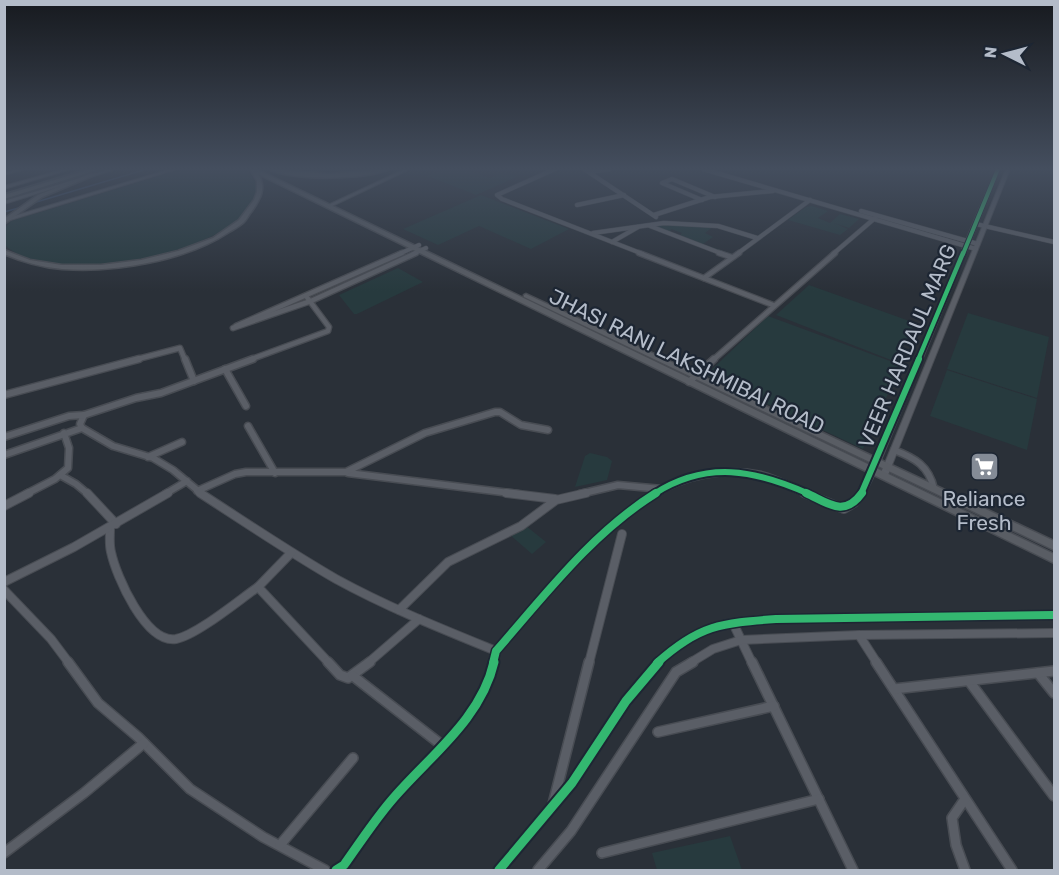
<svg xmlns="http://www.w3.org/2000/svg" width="1059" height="875" viewBox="0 0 1059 875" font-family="Rubik,sans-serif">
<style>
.green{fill:#273a3e}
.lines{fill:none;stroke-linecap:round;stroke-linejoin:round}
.stream{stroke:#384963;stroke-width:1.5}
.minor-far4-casing{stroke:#484c53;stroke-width:5}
.minor-far3-casing{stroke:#484c53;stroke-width:7}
.minor-far2-casing{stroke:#484c53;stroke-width:9}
.minor-far1-casing{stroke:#484c53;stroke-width:10}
.minor-casing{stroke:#484c53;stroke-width:12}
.tertiary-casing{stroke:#484c53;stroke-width:2}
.secondary-casing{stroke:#484c53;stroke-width:3}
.trunk-casing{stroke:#474c53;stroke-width:4}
.minor-far4{stroke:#5a5e66;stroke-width:4}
.minor-far3{stroke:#5a5e66;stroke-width:4.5}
.minor-far2{stroke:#5a5e66;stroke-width:6}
.minor-far1{stroke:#5a5e66;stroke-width:8}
.minor{stroke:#5a5e66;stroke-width:9}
.tertiary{fill:#5a5e66;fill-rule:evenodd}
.secondary{fill:#595d64;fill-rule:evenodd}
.trunk{fill:#5b5f64;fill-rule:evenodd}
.cycleway-far4-casing{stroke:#1d2633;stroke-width:6}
.cycleway-far3-casing{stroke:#1d2633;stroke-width:8}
.cycleway-far2-casing{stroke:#1d2633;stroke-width:10}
.cycleway-far1-casing{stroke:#1d2633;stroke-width:11}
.cycleway-casing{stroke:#1d2633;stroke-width:13}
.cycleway-far4{stroke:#33b770;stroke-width:4}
.cycleway-far3{stroke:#33b770;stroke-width:4.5}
.cycleway-far2{stroke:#33b770;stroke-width:6}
.cycleway-far1{stroke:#33b770;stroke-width:8}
.cycleway{stroke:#33b770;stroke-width:9}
.labels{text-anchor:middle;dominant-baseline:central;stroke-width:4.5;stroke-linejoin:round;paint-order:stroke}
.street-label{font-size:21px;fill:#b4bcc9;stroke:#1d2633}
.poi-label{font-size:21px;fill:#b4bcc9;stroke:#1d2633}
</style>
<rect width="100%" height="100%" fill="#2a3038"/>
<!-- green -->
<g class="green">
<path d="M182 169H246C310 234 60 300 5 245L4 229 11 221Z"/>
<path d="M447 169H465L490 178 501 174 519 176 476 195 427 176Z"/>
<path d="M481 195 569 229 531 249 479 226 438 245 403 229Z"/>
<path d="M812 206 828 211 818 218 806 213 830 223 840 214 859 219 849 228 834 223 848 229 840 235 788 220 806 207Z"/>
<path d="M665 224 714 226 705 233 713 237 703 244 732 254 730 256 679 236 682 233 671 229 670 232 649 225Z"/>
<path d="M398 268 423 282 357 314H354L339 295Z"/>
<path d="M809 285 915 323 896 362 776 315Z"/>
<path d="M968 313 1049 337 1037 398 947 369Z"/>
<path d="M768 316 901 365 863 449 706 375Z"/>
<path d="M947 370 1037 399 1027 450 930 416Z"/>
<path d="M590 453 607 457 612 461 607 480 575 487 585 456Z"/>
<path d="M526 526 546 542 532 554 509 534Z"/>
<path d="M730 836 742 870H657L652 853Z"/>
</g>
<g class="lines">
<!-- stream -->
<g class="stream">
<path d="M33 203 147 169"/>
<path d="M4 212 22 207"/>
</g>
<defs>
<g id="minor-far4">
<path d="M555 169 497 195 502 199 643 254"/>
<path d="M584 169 656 217"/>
<path d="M703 169 976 249"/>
<path d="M589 172 610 169"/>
<path d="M702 200 662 183 672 179 715 197"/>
<path d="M577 205 624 195"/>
<path d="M861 211 978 244"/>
<path d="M654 215 710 197 773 191"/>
<path d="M976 224 1054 242"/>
<path d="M650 226 723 254"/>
<path d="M593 233 664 223 718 226 757 238"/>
<path d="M612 242 638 227"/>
<path d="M399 254 419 245"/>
<path d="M413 254 426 248"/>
<path d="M737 254 810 200"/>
<path d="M833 254 875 218"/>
</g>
<g id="minor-far3">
<path d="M639 253 773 305"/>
<path d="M719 253 731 257"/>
<path d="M704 278 739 253"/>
<path d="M236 326 402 253"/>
<path d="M233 328 311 301 416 253"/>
<path d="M134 360 180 348 185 360"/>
<path d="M249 360 328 331 329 327 306 296"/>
<path d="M713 360 835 253"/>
</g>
<g id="minor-far2">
<path d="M185 359 194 381"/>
<path d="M225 369 246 406"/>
<path d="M689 382 714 359"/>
<path d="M4 395 139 359"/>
<path d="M84 415 80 424 82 428 113 446 153 458 173 470 202 494"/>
<path d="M248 426 275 473"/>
<path d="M4 437 69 416 84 415 136 398 161 393 253 359"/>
<path d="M894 450C915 458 929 466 934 489"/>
<path d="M4 455 82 428"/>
<path d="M148 457 182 442"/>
<path d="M348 473 518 494"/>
<path d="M60 475 76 484 88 494"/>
<path d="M197 491 235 474 246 472H346L425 433 495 412H500L521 425 548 430"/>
<path d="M26 494 55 479 68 468 69 448 64 433"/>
<path d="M165 494 187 481"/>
<path d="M580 494 618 485 662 489"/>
<path d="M654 494C685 475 725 467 761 475 777 479 793 488 808 494"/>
<path d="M861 494 873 470"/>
</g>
<g id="minor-far1">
<path d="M87 493 116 524"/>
<path d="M200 493C245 522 289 552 336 579 387 607 442 629 496 651"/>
<path d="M506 493 555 499"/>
<path d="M804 493 844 509 854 503 862 493"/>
<path d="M4 506 29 493"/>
<path d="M110 529C110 537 109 544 111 552 116 576 146 644 176 639 197 635 239 600 258 587"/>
<path d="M291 553 258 587 329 663"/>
<path d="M4 582 74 547 168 493"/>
<path d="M4 590 51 639 69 663"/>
<path d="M399 610 448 562 521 526 556 500 586 493"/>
<path d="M733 623 752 663"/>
<path d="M859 635 877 663"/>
<path d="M368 663 419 619"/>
<path d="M493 663 496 651C545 595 592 533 656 493"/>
<path d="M589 663 622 534"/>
<path d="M657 663C699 625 721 623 776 619L1054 615"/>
<path d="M690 663 713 649 741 640 859 635 1054 633"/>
</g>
<g id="minor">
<path d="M68 662 98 703 138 737 190 789 263 837 325 870"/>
<path d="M328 662 340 675 348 678 370 662"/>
<path d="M752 662 853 870"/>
<path d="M876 662 1012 870"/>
<path d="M1038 673 1054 693"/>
<path d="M353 676 443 746"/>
<path d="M969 681 1054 796"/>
<path d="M894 689 1054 671"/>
<path d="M658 732 774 706"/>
<path d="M965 799 952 818 956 845 965 870"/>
<path d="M553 804 589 662"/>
<path d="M280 845 353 758"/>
<path d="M4 853 84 793 144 743"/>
<path d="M602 853 819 799"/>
<path d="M336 870 344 865C359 844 374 821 391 801 427 758 481 720 494 662"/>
<path d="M499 870 572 783 626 701 659 662"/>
<path d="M538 870 571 831 676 672 693 662"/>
</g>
<g id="tertiary">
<path d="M19 169H25L4 175V173Z"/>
<path d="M65 169H71L4 189V186Z"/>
<path d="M110 169H116L4 204V201Z"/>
<path d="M171 169H177L4 222V219Z"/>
<path d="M405 169H410L330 207 326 206Z"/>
<path d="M996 169H1000L877 470 876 472H870L869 470Z"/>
<path d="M1006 169H1010L888 475 887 477H881L880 475Z"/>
</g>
<g id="secondary">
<path d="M250 169H256L1054 554V563L258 174C267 188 260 199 252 211 249 214 247 219 244 222 240 226 234 229 229 232 185 261 114 273 62 269 41 267 23 262 4 254V250L30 260 62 265H101L141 260 178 251 213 238 239 220 254 200 257 192V181Z"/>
<path d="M268 169 329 174 390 169C365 180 292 181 268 169Z"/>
<path d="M92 173 97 174 42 197 4 224V219L38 195Z"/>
<path d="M526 294 1054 541V550L524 297V295Z"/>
</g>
<path id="trunk" d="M91 169H100L4 199V195Z"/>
</defs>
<!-- minor-far4 casing -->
<use href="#minor-far4" class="minor-far4-casing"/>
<!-- minor-far3 casing -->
<use href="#minor-far3" class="minor-far3-casing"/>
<!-- minor-far2 casing -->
<use href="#minor-far2" class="minor-far2-casing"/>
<!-- minor-far1 casing -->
<use href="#minor-far1" class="minor-far1-casing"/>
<!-- minor casing -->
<use href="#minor" class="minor-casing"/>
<!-- tertiary casing -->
<use href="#tertiary" class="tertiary-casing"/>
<!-- secondary casing -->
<use href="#secondary" class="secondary-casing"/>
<!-- trunk casing -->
<use href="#trunk" class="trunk-casing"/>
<!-- minor-far4 -->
<use href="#minor-far4" class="minor-far4"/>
<!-- minor-far3 -->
<use href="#minor-far3" class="minor-far3"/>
<!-- minor-far2 -->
<use href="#minor-far2" class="minor-far2"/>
<!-- minor-far1 -->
<use href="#minor-far1" class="minor-far1"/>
<!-- minor -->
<use href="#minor" class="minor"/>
<!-- tertiary -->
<use href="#tertiary" class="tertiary"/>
<!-- secondary -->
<use href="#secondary" class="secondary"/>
<!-- trunk -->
<use href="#trunk" class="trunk"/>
<defs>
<path id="cycleway-far4" d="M963 254 998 169"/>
<path id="cycleway-far3" d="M918 360 963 253"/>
<g id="cycleway-far2">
<path d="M654 494C707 460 755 470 809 494"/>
<path d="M861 494 919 359"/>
</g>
<g id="cycleway-far1">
<path d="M806 493C828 503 844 518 862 493"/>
<path d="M493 663 496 651C545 595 592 533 656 493"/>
<path d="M657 663C699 625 721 623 776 619L1054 615"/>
</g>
<g id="cycleway">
<path d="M336 870 344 865C359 844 374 821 391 801 427 758 481 720 494 662"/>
<path d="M499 870 572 783 626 701 659 662"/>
</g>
</defs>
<!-- cycleway-far4 casing -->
<use href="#cycleway-far4" class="cycleway-far4-casing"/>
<!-- cycleway-far3 casing -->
<use href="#cycleway-far3" class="cycleway-far3-casing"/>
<!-- cycleway-far2 casing -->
<use href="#cycleway-far2" class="cycleway-far2-casing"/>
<!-- cycleway-far1 casing -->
<use href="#cycleway-far1" class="cycleway-far1-casing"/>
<!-- cycleway casing -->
<use href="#cycleway" class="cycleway-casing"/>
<!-- cycleway-far4 -->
<use href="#cycleway-far4" class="cycleway-far4"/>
<!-- cycleway-far3 -->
<use href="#cycleway-far3" class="cycleway-far3"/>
<!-- cycleway-far2 -->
<use href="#cycleway-far2" class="cycleway-far2"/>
<!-- cycleway-far1 -->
<use href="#cycleway-far1" class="cycleway-far1"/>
<!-- cycleway -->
<use href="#cycleway" class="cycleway"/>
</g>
<!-- sky -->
<linearGradient id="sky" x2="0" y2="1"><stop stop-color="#171a1f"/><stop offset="0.58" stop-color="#444e5e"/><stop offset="1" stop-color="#444e5e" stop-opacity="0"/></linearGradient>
<rect width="1059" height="291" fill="url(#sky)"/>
<!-- icons -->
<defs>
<symbol id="supermarket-square" viewBox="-11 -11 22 22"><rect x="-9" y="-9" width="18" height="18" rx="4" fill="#848b96" stroke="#1d2633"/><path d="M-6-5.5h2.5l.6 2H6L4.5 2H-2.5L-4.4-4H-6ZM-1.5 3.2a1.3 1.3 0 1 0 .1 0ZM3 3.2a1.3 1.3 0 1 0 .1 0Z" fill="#fff"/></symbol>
</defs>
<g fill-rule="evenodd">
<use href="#supermarket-square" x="968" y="450" width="33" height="33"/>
</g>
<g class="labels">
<!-- street labels -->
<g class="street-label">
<text transform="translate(907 346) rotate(-67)">VEER HARDAUL MARG</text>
<text transform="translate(687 361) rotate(26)">JHASI RANI LAKSHMIBAI ROAD</text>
</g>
<!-- poi labels -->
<g class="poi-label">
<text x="984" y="498">Reliance<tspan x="984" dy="24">Fresh</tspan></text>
</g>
</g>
<!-- border -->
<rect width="1059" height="875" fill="none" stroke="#b4bcc9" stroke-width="12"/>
<!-- north arrow -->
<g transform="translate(1005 54) rotate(276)" stroke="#1d2633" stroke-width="4.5" paint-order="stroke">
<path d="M0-4.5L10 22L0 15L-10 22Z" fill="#b4bcc9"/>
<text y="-9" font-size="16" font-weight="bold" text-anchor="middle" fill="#b4bcc9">N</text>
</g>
</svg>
